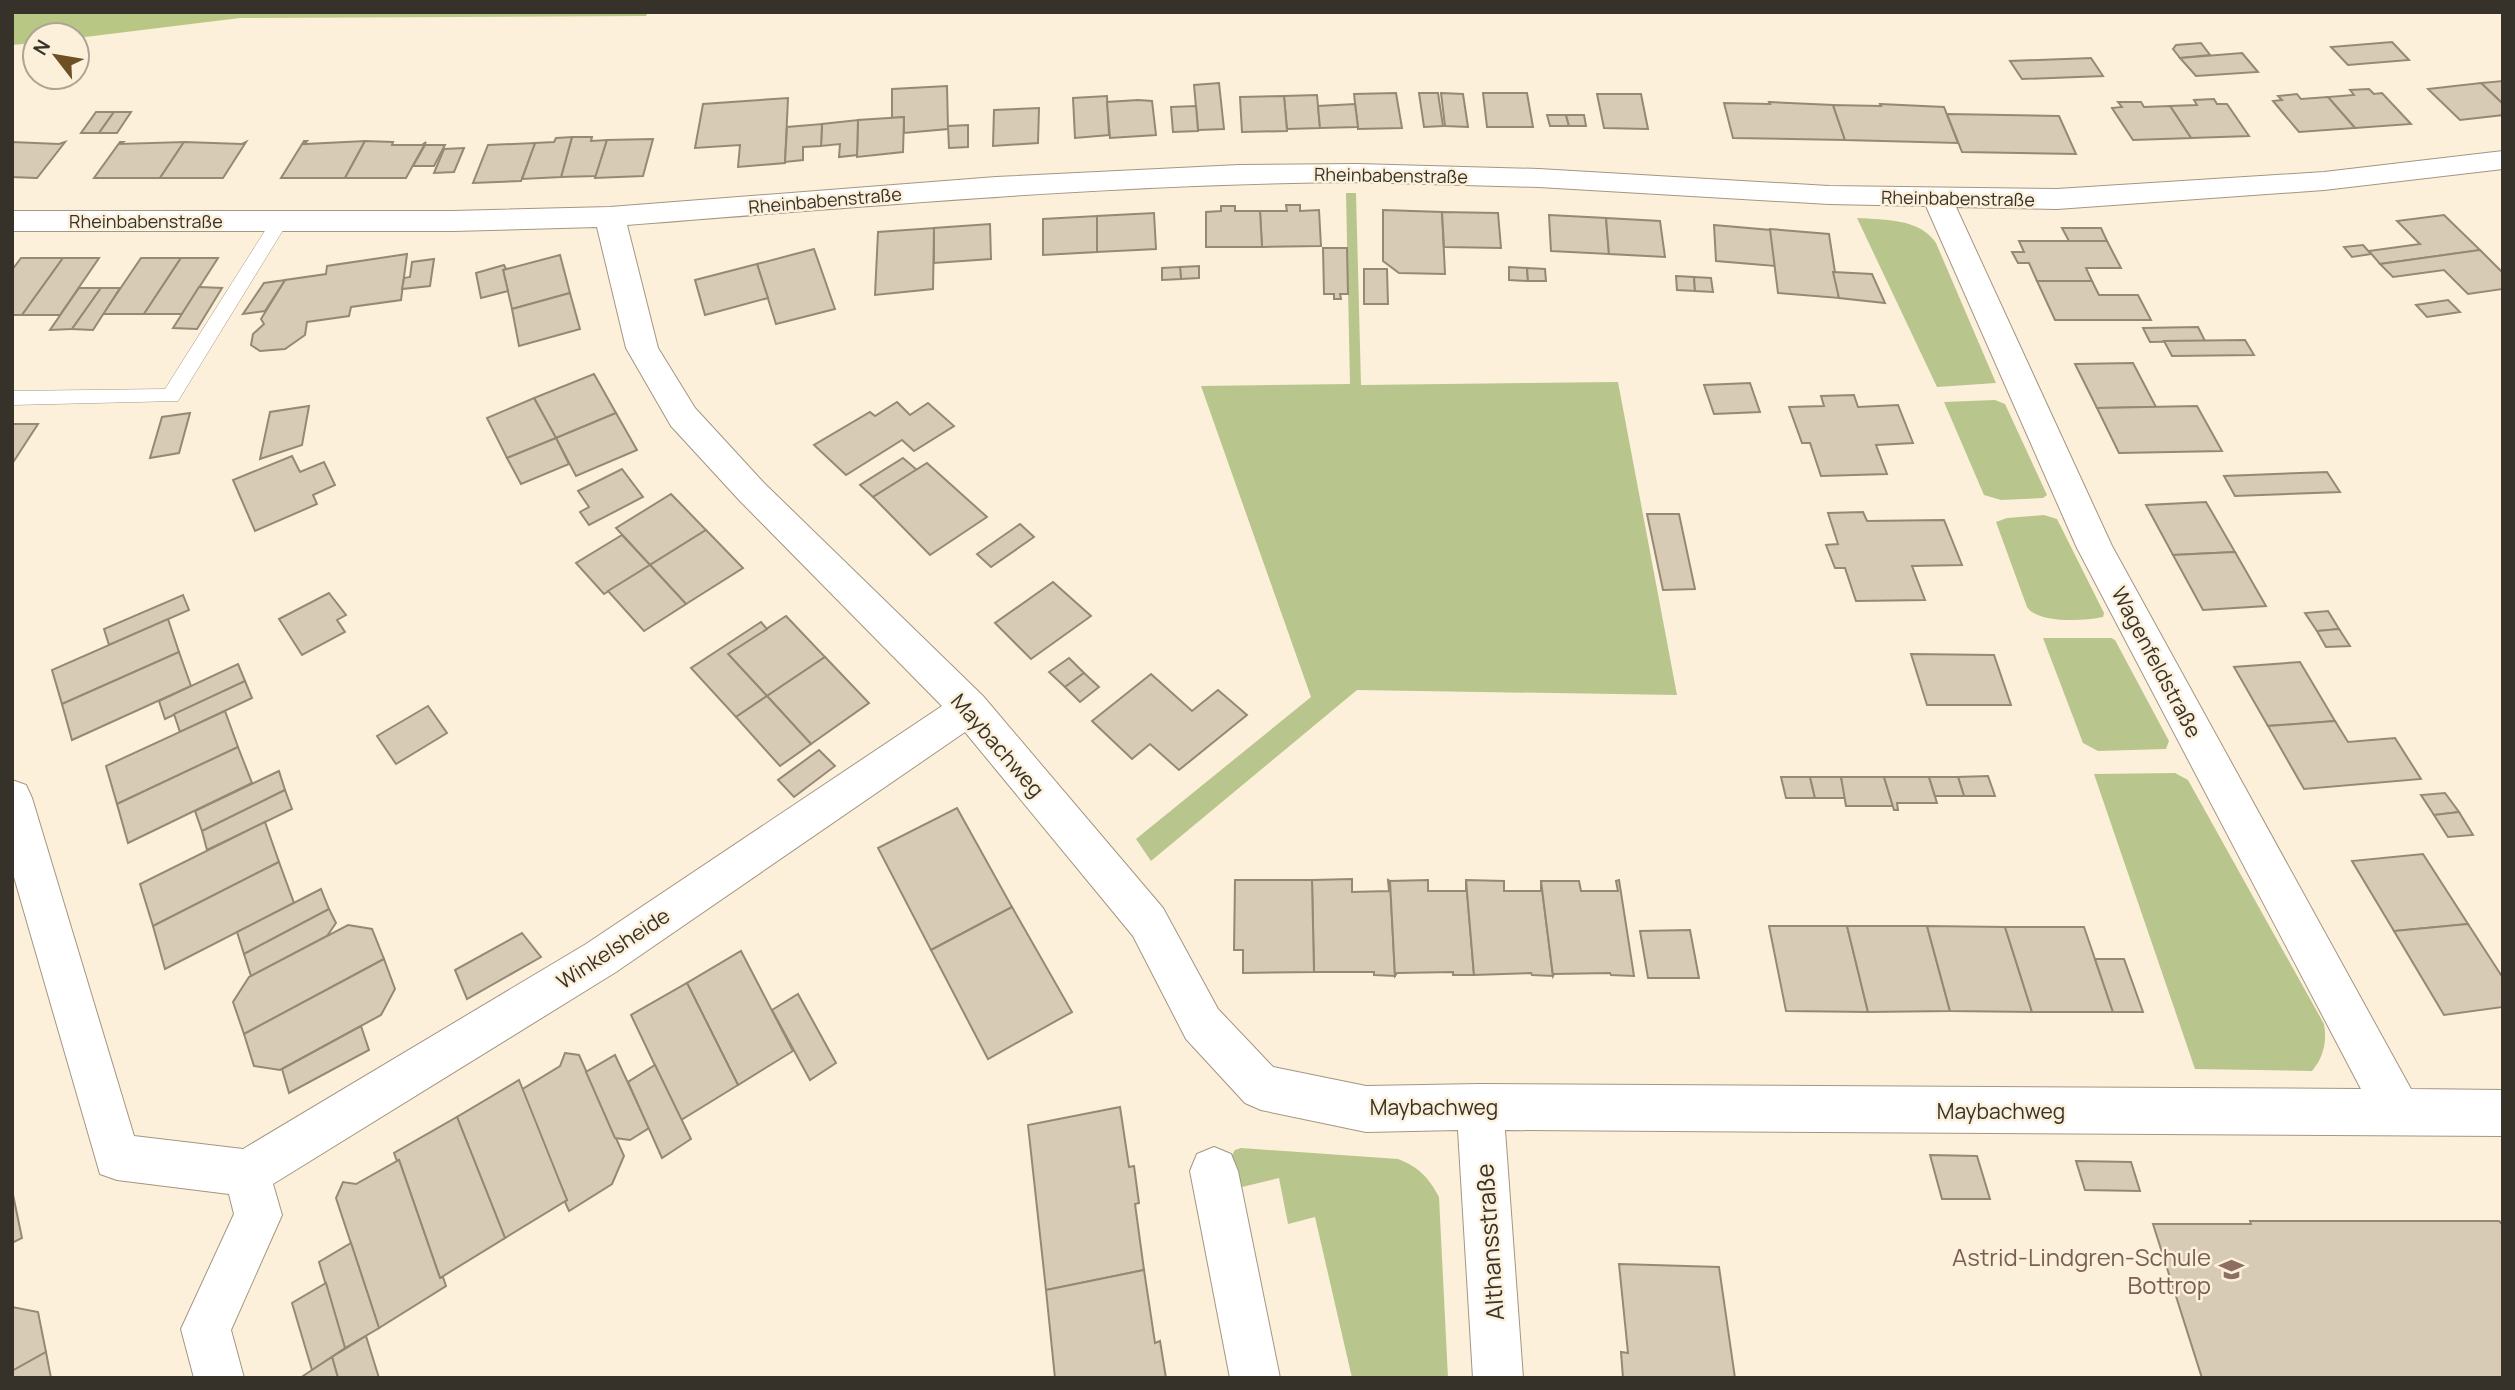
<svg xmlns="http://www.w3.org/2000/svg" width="2515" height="1390" viewBox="0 0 2515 1390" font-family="Manrope,sans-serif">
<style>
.green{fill:#b8c68d}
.forest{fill:#b8c884}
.building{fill:#d8cbb6;stroke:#958975;stroke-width:2}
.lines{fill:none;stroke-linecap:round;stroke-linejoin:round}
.service-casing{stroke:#a39682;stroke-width:1}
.minor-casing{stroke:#a39682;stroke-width:2}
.service{fill:#fff;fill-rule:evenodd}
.minor{fill:#fff;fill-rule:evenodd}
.labels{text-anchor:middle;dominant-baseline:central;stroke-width:5;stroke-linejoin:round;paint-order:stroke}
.far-street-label{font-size:18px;fill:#373229;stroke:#fdf0da}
.street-label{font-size:21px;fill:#373229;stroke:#fdf0da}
.near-street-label{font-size:24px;fill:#373229;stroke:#fdf0da}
.near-education-label{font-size:24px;fill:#785e54;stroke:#fdf0da;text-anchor:end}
</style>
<rect width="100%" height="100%" fill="#fdf0da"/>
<!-- green -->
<g class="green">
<path d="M1346 193H1356L1361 385 1618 382 1677 695 1357 690 1151 861 1136 839 1311 697 1201 386 1350 384Z"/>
<path d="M1857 218C1885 220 1919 218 1936 243L1996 383 1937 387Z"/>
<path d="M1995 400 2005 404 2047 495 2043 498 2001 500 1984 495 1944 402Z"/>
<path d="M2044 515 2057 519 2104 613 2103 617C2084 621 2038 624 2027 607L1996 522 2007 518Z"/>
<path d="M2043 638H2111L2115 640 2169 741 2166 749 2098 751 2083 743Z"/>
<path d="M2175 773 2188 780 2324 1024C2327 1041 2324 1057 2312 1071L2195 1069 2094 774Z"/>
<path d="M1241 1148 1398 1159C1419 1167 1429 1178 1439 1197L1448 1378H1352L1315 1217 1288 1224 1279 1178 1238 1188 1232 1155 1235 1150Z"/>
</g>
<!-- forest -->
<path class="forest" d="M12 12H648L646 16 240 18 77 38V35H35V43L12 45Z"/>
<!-- building -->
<g class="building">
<path d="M2392 42 2409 60 2348 65 2331 47Z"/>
<path d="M2201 43 2210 55 2180 58 2173 49 2176 45Z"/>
<path d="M2242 53 2258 72 2196 76 2180 58Z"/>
<path d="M2091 58 2103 76 2022 79 2010 61Z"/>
<path d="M2503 81V104L2481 83Z"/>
<path d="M1219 83 1224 129 1198 130 1194 85Z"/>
<path d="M2481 83 2503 104V115L2460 120 2428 89Z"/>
<path d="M947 86 948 129 904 133V117L892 118V89Z"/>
<path d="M2369 89 2374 94 2382 93 2411 124 2355 128 2328 97 2354 95 2350 90Z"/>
<path d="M1396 93 1402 128 1358 129 1354 94Z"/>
<path d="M1419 93H1438L1443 126 1424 127Z"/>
<path d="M1441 93 1463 94 1468 127 1445 126Z"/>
<path d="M1483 93H1527L1533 127H1487Z"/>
<path d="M1597 94H1641L1648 129 1604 128Z"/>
<path d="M2297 94 2301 99 2328 97 2355 128 2299 132 2273 101 2282 100 2278 96Z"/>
<path d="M1317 95 1320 128 1287 129 1284 96Z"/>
<path d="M1107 96 1109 135 1075 138 1073 98Z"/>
<path d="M1284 96 1287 131 1242 132 1240 97Z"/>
<path d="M788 98 785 163 738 167 740 145 695 148 703 104Z"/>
<path d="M2214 99 2217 104H2227L2249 136 2191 138 2170 106 2197 105 2194 100Z"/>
<path d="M1138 100 1152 101 1156 135 1110 138 1107 102Z"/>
<path d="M1769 102 1833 105 1845 140 1733 138 1724 103 1770 104Z"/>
<path d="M2118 102H2141L2144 107 2170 106 2191 138 2133 140 2112 108 2122 107Z"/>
<path d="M1355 104 1358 127 1320 128 1318 106Z"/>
<path d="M1880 104 1944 107 1958 143 1845 140 1833 105 1881 106Z"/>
<path d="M1196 106 1198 131 1173 132 1171 107Z"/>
<path d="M1039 108 1038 143 993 146 994 110Z"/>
<path d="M96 112H114L99 133H81Z"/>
<path d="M114 112H131L117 133H99Z"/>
<path d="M1947 114 2059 116 2076 154 1962 152Z"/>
<path d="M1547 115H1566L1569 126H1550Z"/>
<path d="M1566 115H1584L1586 126H1569Z"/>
<path d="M904 117 903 152 857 157 858 120Z"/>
<path d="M858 120 857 155 839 157 840 144 821 146 822 124Z"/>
<path d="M822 124 821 146 803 147V160L785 162 787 127Z"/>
<path d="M968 125V147L949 148 948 126Z"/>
<path d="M572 137H592L591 141 607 140 596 176 561 177Z"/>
<path d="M572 137 561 177 522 179 535 143 554 142 556 138Z"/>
<path d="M653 139 643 176 595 178 607 140Z"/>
<path d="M304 141H307L304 144 365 141 345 178H281Z"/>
<path d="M365 141 393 142 392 145H422L426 142 406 178H345Z"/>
<path d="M12 142 59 144 65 142 37 178H36L12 177Z"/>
<path d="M120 142H123L120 144 184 142 160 178H94Z"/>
<path d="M184 142 242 144 246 142 223 178H160Z"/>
<path d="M535 143 521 181 473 183 488 145Z"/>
<path d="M425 145H445L434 166H413Z"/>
<path d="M464 148 454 172 434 173 444 149Z"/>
<path d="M1286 205H1300V211L1319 210 1321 246 1262 247 1260 211H1287Z"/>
<path d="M1221 206H1235V211H1260L1262 247H1206V212L1221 211Z"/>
<path d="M1383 210 1442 212 1445 274 1399 273 1383 261Z"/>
<path d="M1442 212 1498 213 1501 248 1444 247Z"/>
<path d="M1154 213 1156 249 1097 252V216Z"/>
<path d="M1549 215 1606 218 1609 254 1551 251Z"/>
<path d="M2444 215 2480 250 2380 264 2369 251 2420 244 2397 221Z"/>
<path d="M1097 216V252L1043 255V219Z"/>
<path d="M1606 218 1660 221 1665 257 1609 254Z"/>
<path d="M990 224 991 259 934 263V228Z"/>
<path d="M1714 225 1771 230 1775 266 1716 261Z"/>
<path d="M934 228 933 289 875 295 878 232Z"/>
<path d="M2062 228H2101L2107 241H2069Z"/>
<path d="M1770 229 1829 234 1839 298 1778 293Z"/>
<path d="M2019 241H2107L2121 268H2086L2092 281H2037L2029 263H2018L2012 252H2024Z"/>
<path d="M2363 245 2371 254 2352 257 2344 247Z"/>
<path d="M1323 248H1347L1348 294H1340L1341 299H1334V294H1324Z"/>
<path d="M814 249 835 309 776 324 757 264Z"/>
<path d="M2480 250 2503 273V289L2468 294 2444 270 2393 277 2380 264Z"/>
<path d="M407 254 401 300 351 307 349 316 307 322 305 335 285 349 260 351 251 345 253 334 264 324 261 319 285 280 326 274 327 266Z"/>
<path d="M560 255 570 293 512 309 503 270Z"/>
<path d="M21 258H63L22 315H12V270Z"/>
<path d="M63 258H99L60 315H22Z"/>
<path d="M141 258H181L144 314H103Z"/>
<path d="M181 258H218L182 314H144Z"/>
<path d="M434 259 430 286 402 289 404 278 410 277 412 262Z"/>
<path d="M757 264 768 298 705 315 695 280Z"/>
<path d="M504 265 506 269 503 270 508 291 481 298 476 273Z"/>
<path d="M1199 266V278L1181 279 1180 267Z"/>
<path d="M1180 267 1181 279 1162 280V268Z"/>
<path d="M1509 267 1527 268 1528 281 1509 280Z"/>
<path d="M1527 268 1545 269 1546 281H1528Z"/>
<path d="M1364 269H1387L1388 304H1364Z"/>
<path d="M1833 272 1872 274 1885 303 1839 298Z"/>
<path d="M1676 276 1694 277 1695 291 1677 290Z"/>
<path d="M1694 277 1711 278 1713 292 1695 291Z"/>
<path d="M285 280 265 311 243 314 264 283Z"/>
<path d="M2037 281H2092L2099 295H2138L2151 320H2055Z"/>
<path d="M199 287 222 288 197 329 173 328Z"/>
<path d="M79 288H101L72 329 50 330Z"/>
<path d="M101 288H120L93 330 72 329Z"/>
<path d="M570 293 580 329 519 346 512 309Z"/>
<path d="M2448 300 2460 312 2427 317 2416 305Z"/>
<path d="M2198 327 2205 341 2150 342 2143 328Z"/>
<path d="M2245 340 2254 355 2172 356 2164 341Z"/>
<path d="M2133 363 2156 407 2097 408 2075 364Z"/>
<path d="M594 374 616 413 556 438 534 398Z"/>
<path d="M1750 383 1760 412 1714 414 1704 385Z"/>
<path d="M1854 395 1858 407 1898 405 1913 443 1876 445 1887 474 1821 476 1810 443H1802L1789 407 1824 406 1821 396Z"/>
<path d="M534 398 556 438 507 458 487 418Z"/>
<path d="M897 402 910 415 928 403 954 426 914 451 902 440 846 475 814 445 870 412 875 416Z"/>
<path d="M309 406 302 445 260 459 270 412Z"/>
<path d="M2197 406 2222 451 2119 453 2097 408Z"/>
<path d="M190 413 179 453 150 458 162 417Z"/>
<path d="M616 413 637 450 576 476 556 438Z"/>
<path d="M12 424H38L12 464Z"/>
<path d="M556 438 569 464 521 484 507 458Z"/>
<path d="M292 456 300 472 324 462 335 485 313 495 317 504 255 531 233 480Z"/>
<path d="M903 458 917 470 873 497 860 485Z"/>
<path d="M927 463 987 517 930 555 873 497Z"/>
<path d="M622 469 643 497 589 525 580 512 589 507 578 491Z"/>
<path d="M2327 472 2340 492 2235 496 2224 476Z"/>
<path d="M671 494 706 530 650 565 616 528Z"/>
<path d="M2206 502 2235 552 2173 555 2146 505Z"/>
<path d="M1863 512 1867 521 1944 520 1962 565 1912 566 1925 600 1856 601 1845 568H1835L1826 545 1838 544 1828 513Z"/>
<path d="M1647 514H1679L1695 589 1663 590Z"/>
<path d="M1020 524 1034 537 991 567 977 554Z"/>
<path d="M706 530 743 568 686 604 650 565Z"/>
<path d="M622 535 650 565 604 594 576 563Z"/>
<path d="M2235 552 2266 606 2203 610 2173 555Z"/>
<path d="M650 565 686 604 644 631 608 591Z"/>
<path d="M1053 582 1091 616 1031 659 995 623Z"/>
<path d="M329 593 346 615 337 620 345 632 302 655 279 619Z"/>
<path d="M183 595 189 610 109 645 104 629Z"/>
<path d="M2328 611 2339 629 2317 631 2305 613Z"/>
<path d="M786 616 825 657 767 696 728 654Z"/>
<path d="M168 619 179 652 62 704 52 670Z"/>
<path d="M761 622 767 629 728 654 767 696 736 717 691 668Z"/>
<path d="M2339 629 2350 646 2326 647 2317 631Z"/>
<path d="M179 652 191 686 72 740 62 704Z"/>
<path d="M1911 654 1994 655 2011 705H1927Z"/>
<path d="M825 657 869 703 811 744 767 696Z"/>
<path d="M1069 658 1084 673 1065 687 1049 672Z"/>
<path d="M2300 662 2335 721 2268 726 2234 667Z"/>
<path d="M238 664 245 681 165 719 159 701Z"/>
<path d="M1084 673 1099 687 1080 702 1065 687Z"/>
<path d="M1151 674 1192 711 1218 690 1247 715 1179 770 1150 744 1132 759 1092 721Z"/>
<path d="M245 681 252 698 180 732 174 714Z"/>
<path d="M767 696 811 744 780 766 736 717Z"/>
<path d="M428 706 447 733 396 764 377 736Z"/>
<path d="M225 711 238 747 117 804 106 766Z"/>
<path d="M2335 721 2348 742 2395 738 2421 779 2304 789 2268 726Z"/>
<path d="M238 747 252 783 128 843 117 804Z"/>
<path d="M819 750 835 766 794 797 778 780Z"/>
<path d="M279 771 285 790 202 831 195 811Z"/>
<path d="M1988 776 1995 796H1964L1958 777Z"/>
<path d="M1781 777H1810L1815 798H1786Z"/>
<path d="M1810 777H1841L1846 798H1815Z"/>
<path d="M1841 777H1884L1893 806H1846Z"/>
<path d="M1884 777H1929L1937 803H1897L1898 810H1894Z"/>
<path d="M1929 777H1958L1964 796H1935Z"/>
<path d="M285 790 292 809 207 850 202 831Z"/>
<path d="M2445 793 2459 812 2434 815 2421 795Z"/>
<path d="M957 808 1012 907 931 950 878 848Z"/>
<path d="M2459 812 2473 835 2448 837 2434 815Z"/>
<path d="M265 822 279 862 153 926 140 884Z"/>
<path d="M2423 854 2468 924 2394 931 2352 861Z"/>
<path d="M279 862 294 903 165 969 153 926Z"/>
<path d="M1352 879V892L1389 891 1388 880 1390 881 1395 976 1374 975V972H1314L1312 880Z"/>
<path d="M1235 880H1312L1314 972 1243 973V950H1234Z"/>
<path d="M1428 880V891H1466V880L1474 975H1453V972L1397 973 1395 976 1390 881Z"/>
<path d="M1466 880 1504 881V891H1541V881L1553 976 1532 975 1531 973 1474 975Z"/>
<path d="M1619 880 1634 976 1611 975 1610 973 1554 974 1553 976 1541 881H1579L1581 891H1618L1616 881Z"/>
<path d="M321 889 329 909 244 954 237 932Z"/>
<path d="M1012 907 1072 1012 988 1059 931 950Z"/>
<path d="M329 909 336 923 327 936 251 976 244 954Z"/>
<path d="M2468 924 2503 978V1007L2444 1015 2394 931Z"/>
<path d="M348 925 372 929 384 959 244 1034 233 1002 249 977Z"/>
<path d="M1769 926H1847L1868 1012 1786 1011Z"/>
<path d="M1847 926H1927L1950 1011 1868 1012Z"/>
<path d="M1927 926 2005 927 2032 1012 1950 1011Z"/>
<path d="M2005 927H2084L2113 1012H2032Z"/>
<path d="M1690 930 1699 978H1648L1640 931Z"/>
<path d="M522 933 541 957 467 999 455 970Z"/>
<path d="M741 951 793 1051 738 1085 687 983Z"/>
<path d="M384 959 395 989 381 1015 280 1070 254 1066 244 1034Z"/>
<path d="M2095 959H2124L2143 1012H2113Z"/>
<path d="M687 983 738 1085 681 1120 631 1015Z"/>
<path d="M798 994 836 1063 810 1080 772 1010Z"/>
<path d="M361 1026 369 1050 289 1093 282 1069Z"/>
<path d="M565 1053 579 1055 624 1156 612 1184 569 1211 565 1202 567 1200 521 1090 560 1066Z"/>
<path d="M615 1055 649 1128 630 1140 615 1138 586 1072Z"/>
<path d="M655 1065 691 1139 662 1158 628 1082Z"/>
<path d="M519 1080 567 1200 505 1238 457 1117Z"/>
<path d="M1120 1107 1129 1167 1134 1166 1139 1203 1135 1204 1144 1270 1046 1290 1028 1125Z"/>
<path d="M457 1117 505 1238 440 1278 399 1160 397 1161 394 1153Z"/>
<path d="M1930 1155 1977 1156 1990 1199H1942Z"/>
<path d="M399 1160 440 1278 443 1277 446 1286 379 1328 336 1198 343 1182 356 1184Z"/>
<path d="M2076 1161 2131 1162 2140 1191 2085 1190Z"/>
<path d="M12 1190 22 1238 12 1243Z"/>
<path d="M2250 1221H2499L2503 1225V1378H2202L2153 1224H2251Z"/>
<path d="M351 1243 379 1328 345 1348 319 1262Z"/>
<path d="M1619 1264 1719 1267 1735 1378H1623L1621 1352 1628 1353Z"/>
<path d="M1144 1270 1155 1343 1160 1341 1166 1378H1055L1046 1290Z"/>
<path d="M326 1283 345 1348 312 1370 292 1303Z"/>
<path d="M12 1307 38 1312 46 1352 12 1371Z"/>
<path d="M366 1336 379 1378H338L332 1357Z"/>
<path d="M46 1352 51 1378H12V1371Z"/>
<path d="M332 1357 338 1378H300L312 1370Z"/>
</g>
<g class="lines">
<defs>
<path id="service" d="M279 216 288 222 178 401 12 405V391L165 389 273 218Z"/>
<g id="minor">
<path d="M2503 151V169L2324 190 2057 209 1956 207 2112 546 2411 1089 2503 1090V1136L1505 1130 1523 1378H1473L1458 1130 1366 1132 1261 1110 1245 1103 1186 1039 1133 936 965 732 616 972 273 1184 282 1215 231 1330 244 1378H194L181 1329 234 1214 229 1194 117 1180 100 1174 12 870V780L26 785 32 798 134 1136 243 1149 586 944 942 706 740 501 671 426 626 348 597 227 453 231H12V211H453L610 207 996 177 1239 165 1357 164 1539 169 1829 186 2057 189 2324 172ZM1357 182 1539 187 1829 204 1926 206 2077 548 2361 1089 1480 1084 1366 1086 1273 1067 1218 1009 1163 908 983 696 764 483 695 408 658 348 627 225C870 206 1113 184 1357 182Z"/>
<path d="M1214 1147 1231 1154 1238 1171 1280 1378H1230L1190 1171 1197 1154Z"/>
</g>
</defs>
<!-- service casing -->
<use href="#service" class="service-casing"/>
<!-- minor casing -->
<use href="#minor" class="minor-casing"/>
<!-- service -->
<use href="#service" class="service"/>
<!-- minor -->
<use href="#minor" class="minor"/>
</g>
<!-- icons -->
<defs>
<symbol id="school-bare" viewBox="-9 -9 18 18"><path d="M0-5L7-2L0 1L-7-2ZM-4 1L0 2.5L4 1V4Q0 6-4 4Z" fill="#8d6e63" stroke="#fdf0da" stroke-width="2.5" paint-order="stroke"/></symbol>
</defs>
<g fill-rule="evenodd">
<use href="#school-bare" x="2214" y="1252" width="35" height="35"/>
</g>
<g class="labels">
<!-- far-street labels -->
<g class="far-street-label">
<text transform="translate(1391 175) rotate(1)">Rheinbabenstraße</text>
<text transform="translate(1958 198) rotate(1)">Rheinbabenstraße</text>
<text transform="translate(825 200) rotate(-5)">Rheinbabenstraße</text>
<text x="146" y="221">Rheinbabenstraße</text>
</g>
<!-- street labels -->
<g class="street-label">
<text transform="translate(2157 662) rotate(62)">Wagenfeldstraße</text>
<text transform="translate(998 745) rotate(49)">Maybachweg</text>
<text transform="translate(613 948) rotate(-33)">Winkelsheide</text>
<text x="1434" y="1107">Maybachweg</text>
<text x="2001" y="1111">Maybachweg</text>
</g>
<!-- near-street labels -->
<g class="near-street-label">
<text transform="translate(1489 1242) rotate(-94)">Althansstraße</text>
</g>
<!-- near-education labels -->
<g class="near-education-label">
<text x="2211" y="1256">Astrid-Lindgren-Schule<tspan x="2211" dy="28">Bottrop</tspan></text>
</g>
</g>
<!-- border -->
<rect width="2515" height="1390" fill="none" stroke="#373229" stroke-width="28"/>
<!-- north arrow -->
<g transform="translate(56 56) rotate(301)"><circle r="33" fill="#fdf0da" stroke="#aea493" stroke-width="2"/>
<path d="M0-5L12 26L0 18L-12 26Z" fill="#6e5024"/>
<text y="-10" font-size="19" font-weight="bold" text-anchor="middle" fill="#373229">N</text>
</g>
</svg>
